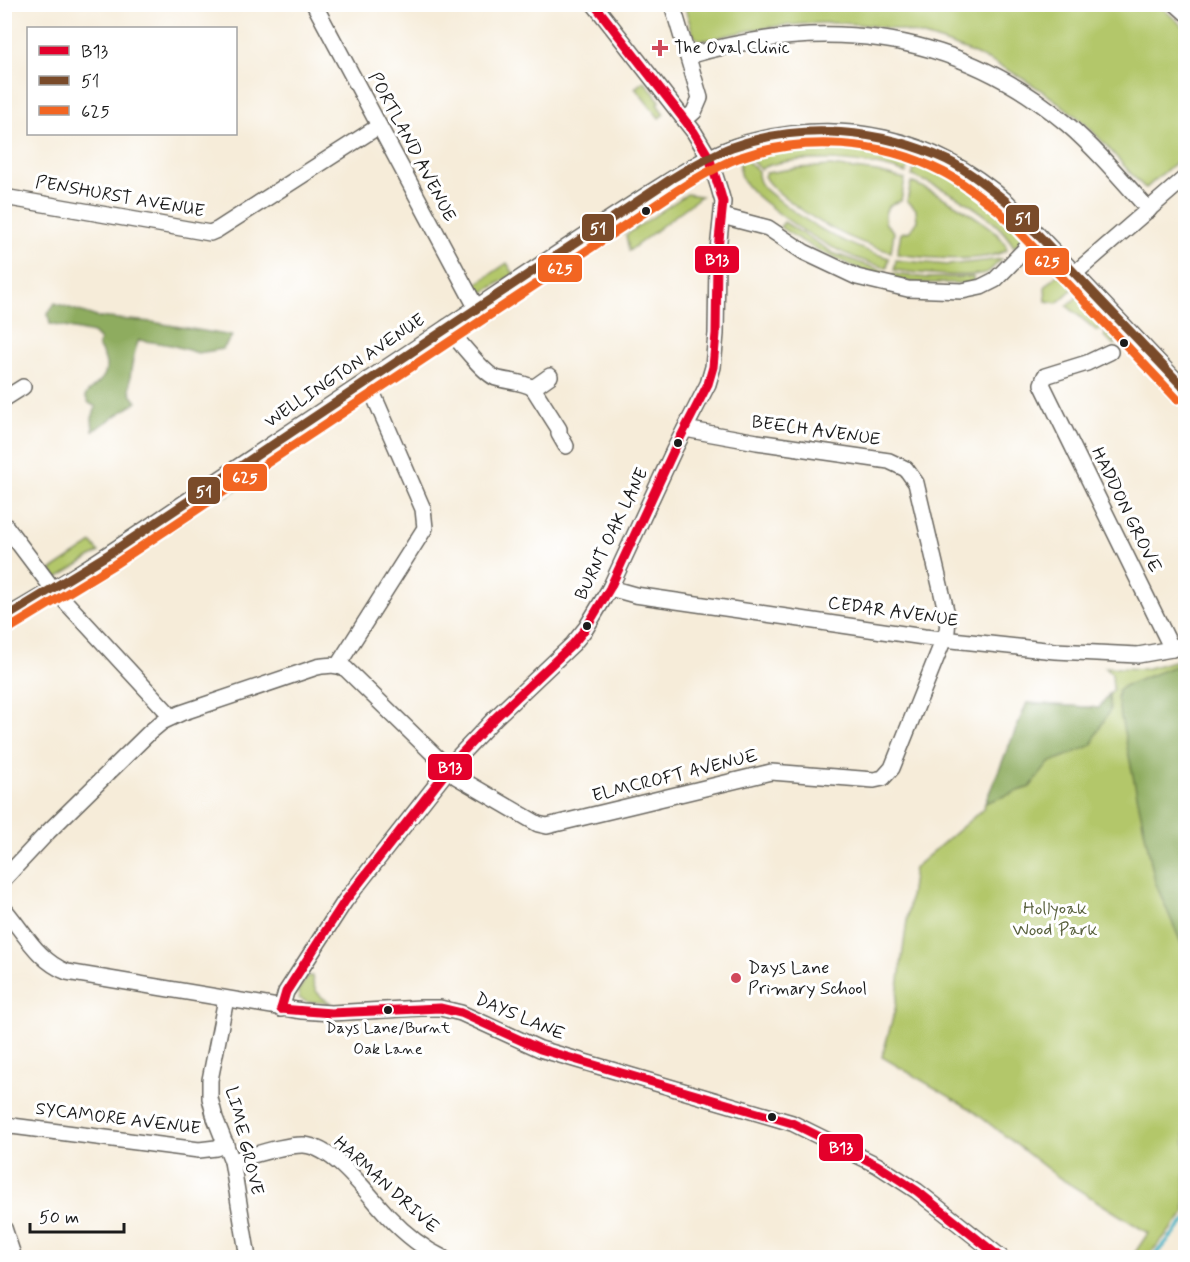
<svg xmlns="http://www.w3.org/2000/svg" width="1190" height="1262" viewBox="0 0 1190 1262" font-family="Mynerve,sans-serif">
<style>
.green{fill:#b3c76b;stroke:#687244;stroke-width:1.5}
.forest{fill:#8eac5f;stroke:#55643e;stroke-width:1.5}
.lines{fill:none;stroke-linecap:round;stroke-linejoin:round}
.stream{stroke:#47b3c4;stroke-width:4}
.minor-casing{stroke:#68655e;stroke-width:18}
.minor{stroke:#fff;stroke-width:15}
.bus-1-casing{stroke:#fff;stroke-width:14}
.bus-2-casing{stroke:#fff;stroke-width:14}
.bus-3-casing{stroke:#fff;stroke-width:14}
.bus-1{stroke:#e4002b;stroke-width:9}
.bus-2{stroke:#7a4b2a;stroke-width:9}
.bus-3{stroke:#f26522;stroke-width:9}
.poi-dot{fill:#d1495b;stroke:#fff;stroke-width:2}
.bus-dot{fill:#1c1c1c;stroke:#fff;stroke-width:2}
.labels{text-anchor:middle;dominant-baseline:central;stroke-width:6;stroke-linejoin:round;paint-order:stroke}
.bus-label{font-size:16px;fill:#1c1c1c;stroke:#fff}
.poi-label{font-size:18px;fill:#1c1c1c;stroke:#fff;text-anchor:start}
.street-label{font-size:18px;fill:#1c1c1c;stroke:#fff}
.park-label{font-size:18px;fill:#58603c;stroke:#fff}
.line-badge{stroke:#fff;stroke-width:2}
.badge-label{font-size:16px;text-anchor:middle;font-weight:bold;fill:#fff}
</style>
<rect width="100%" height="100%" fill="#fff"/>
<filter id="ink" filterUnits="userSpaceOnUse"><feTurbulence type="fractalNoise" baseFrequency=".0167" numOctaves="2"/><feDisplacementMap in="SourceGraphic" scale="12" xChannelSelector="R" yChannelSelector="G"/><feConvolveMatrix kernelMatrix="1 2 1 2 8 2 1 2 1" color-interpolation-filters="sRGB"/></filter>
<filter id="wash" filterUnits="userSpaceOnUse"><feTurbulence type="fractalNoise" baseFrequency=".008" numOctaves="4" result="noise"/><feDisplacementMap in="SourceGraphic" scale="24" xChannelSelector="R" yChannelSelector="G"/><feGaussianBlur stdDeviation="1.35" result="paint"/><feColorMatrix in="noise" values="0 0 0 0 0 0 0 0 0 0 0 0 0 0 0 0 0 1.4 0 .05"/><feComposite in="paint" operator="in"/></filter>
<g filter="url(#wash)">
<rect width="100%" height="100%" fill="#f6ecd9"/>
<!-- green -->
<g class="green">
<path d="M684 5H1159L1185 28V154L1146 188 1144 187C1121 165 1103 138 1078 118 998 51 896 14 792 25 774 26 756 29 738 33 727 35 713 40 702 40 699 40 696 38 694 36Z"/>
<path d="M644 81 660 101 657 104 664 114 659 118 635 88Z"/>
<path d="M837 140 871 144 911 155 906 173C874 160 791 153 760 169L747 156 746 152C775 143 807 140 837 140Z"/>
<path d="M918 157C964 175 988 197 1022 231L1024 237 1014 247C995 214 947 189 912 176Z"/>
<path d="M744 158 758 171C757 186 769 192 779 200 812 227 848 246 889 258L887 268C842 257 804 234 768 205 758 197 744 186 740 174 739 170 740 164 740 160Z"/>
<path d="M831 166 877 172 905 179 901 201C888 203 882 212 886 224L894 232 891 252C851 241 816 223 783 196 776 190 768 185 764 176L766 173 798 168Z"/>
<path d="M911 182C931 190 1005 228 1007 250 982 264 925 258 897 254L901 233 910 231 917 221 916 209 907 201Z"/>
<path d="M687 194 701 196 629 251 626 235Z"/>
<path d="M632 219 636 224 591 254 585 244 600 234Z"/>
<path d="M784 222 833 253 886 272 885 278C848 266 813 250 780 227Z"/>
<path d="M1001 259C997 263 992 270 988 272 968 279 915 273 894 270L896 260 948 265Z"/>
<path d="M507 263 514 274 484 292H479L471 288Z"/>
<path d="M1059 273 1074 288 1057 303 1046 301 1045 287Z"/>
<path d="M893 274 928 278 973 277V283H918L892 279Z"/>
<path d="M1079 295 1094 310 1116 343 1115 345 1104 336 1106 333 1100 329 1097 331 1067 306Z"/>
<path d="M250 467 257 475 227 496 220 487Z"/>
<path d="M92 543 99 552 57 578 51 570Z"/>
<path d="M1185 658V1213L1147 1257H1132L1148 1233 1058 1177 969 1108 882 1057 895 1010 914 868 983 809 1027 703 1099 708 1113 690 1112 674 1105 667 1144 669Z"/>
<path d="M308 976H312C313 990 319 997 331 1003L307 1002 299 998 298 991Z"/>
</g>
<!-- forest -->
<g class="forest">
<path d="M55 303 97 317 152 322 232 336 223 349 198 353 171 345 139 340C134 350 127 383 131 394 131 394 136 401 137 402L93 431 92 418 96 407 89 403 85 396C89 389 94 388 99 382 111 371 106 358 98 346L100 340 93 333 50 324 48 314Z"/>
<path d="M1185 662V952L1155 882 1117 698 1118 691 1124 686Z"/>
<path d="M1109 694 1110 710 1096 735 1092 745 1049 763 1030 787 985 803 1027 703 1099 708Z"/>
</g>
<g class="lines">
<!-- stream -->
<path class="stream" d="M1152 1258 1186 1220"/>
</g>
</g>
<g filter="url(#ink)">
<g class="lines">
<defs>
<g id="minor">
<path d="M314 4 476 307"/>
<path d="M672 4 700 98 694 112 685 120"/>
<path d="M1176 4 1186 13"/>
<path d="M688 56C825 16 955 30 1067 124 1097 150 1123 181 1149 210"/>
<path d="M4 197 210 233 217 230 379 126"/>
<path d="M722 216 768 228 804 252 857 277 908 289 962 291 981 287 995 280 1038 236"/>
<path d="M1074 274 1186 177"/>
<path d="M447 327C457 339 483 373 496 378 508 382 521 381 533 388L550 376"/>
<path d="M1110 352 1087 363 1045 376 1042 384 1172 649 1186 643"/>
<path d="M533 388 559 429V434L566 446"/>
<path d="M4 399 23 387"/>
<path d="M4 524 50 585 172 717"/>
<path d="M610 588 635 595 924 637 1055 651 1138 655 1172 649"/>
<path d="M4 618C76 578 142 531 211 485 317 414 424 342 531 271 570 245 609 219 648 194 679 175 710 153 746 143 841 117 933 136 1007 202L1186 391"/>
<path d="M338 665 425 528 423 509 367 380"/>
<path d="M4 879 48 832 150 732 162 722 181 713 317 667C329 665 336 664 346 669L457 777 538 824 547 826 771 772 874 780 883 778 892 768 947 631 948 619 916 483 906 469 889 461 757 442 685 429"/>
<path d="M4 909C24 932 38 961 67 972L302 1011 331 1013 421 1008H440L461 1013 540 1049 792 1123 877 1165 917 1191 1002 1258"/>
<path d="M226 999 210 1080V1098L215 1118 232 1161 248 1258"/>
<path d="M281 1009 286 992 345 901 458 757 495 718 573 644 586 628 610 588 674 450 708 384 713 367 716 334 717 259 723 202 719 188 709 157 694 132 594 4"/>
<path d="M4 1125 199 1150 216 1148 226 1144"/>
<path d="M232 1161C252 1156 284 1144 304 1145 336 1148 367 1194 388 1216 403 1232 422 1248 443 1258"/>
<path d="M4 1228 14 1258"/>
</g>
</defs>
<!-- minor casing -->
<use href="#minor" class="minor-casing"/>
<!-- minor -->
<use href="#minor" class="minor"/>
<defs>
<g id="bus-1">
<path d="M281 1009 286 992 345 901 458 757 495 718 573 644 586 628 610 588 674 450 708 384 713 367 716 334 717 259 723 202 719 188 709 157 694 132 594 4"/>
<path d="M281 1009 331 1013 440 1008 461 1013 540 1049 792 1123 877 1165 917 1191 1001 1258"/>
</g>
<path id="bus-2" d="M4 618 109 554 671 179C691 167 711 155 732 147 801 122 881 129 947 160 969 171 988 187 1007 202L1186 390"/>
<path id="bus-3" d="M10 628 115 564 678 190C697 178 717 166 738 158 804 135 881 140 943 172 963 182 981 197 999 211L1177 399"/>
</defs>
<!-- bus-1 casing -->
<use href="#bus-1" class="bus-1-casing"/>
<!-- bus-2 casing -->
<use href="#bus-2" class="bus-2-casing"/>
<!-- bus-3 casing -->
<use href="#bus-3" class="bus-3-casing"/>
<!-- bus-1 -->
<use href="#bus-1" class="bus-1"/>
<!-- bus-2 -->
<use href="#bus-2" class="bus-2"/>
<!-- bus-3 -->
<use href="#bus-3" class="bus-3"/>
</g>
</g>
<!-- markers -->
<g class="poi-dot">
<path d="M657 39h6v6h6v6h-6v6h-6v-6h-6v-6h6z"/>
<circle cx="736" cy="978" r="6"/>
</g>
<g class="bus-dot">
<circle cx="646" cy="211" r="5"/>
<circle cx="1124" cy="343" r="5"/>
<circle cx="678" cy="443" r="5"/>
<circle cx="587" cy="626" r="5"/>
<circle cx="388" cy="1010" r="5"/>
<circle cx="772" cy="1117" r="5"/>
</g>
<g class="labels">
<!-- bus labels -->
<g class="bus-label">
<text x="388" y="1028">Days Lane/Burnt<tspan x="388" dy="21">Oak Lane</tspan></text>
</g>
<!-- poi labels -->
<g class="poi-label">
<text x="674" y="48">The Oval Clinic</text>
<text x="748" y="968">Days Lane<tspan x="748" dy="21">Primary School</tspan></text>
</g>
<!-- street labels -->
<g class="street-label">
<text transform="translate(412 147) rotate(62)">PORTLAND AVENUE</text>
<text transform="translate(120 197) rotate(10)">PENSHURST AVENUE</text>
<text transform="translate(345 371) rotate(-34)">WELLINGTON AVENUE</text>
<text transform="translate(816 431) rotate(8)">BEECH AVENUE</text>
<text transform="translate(1126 510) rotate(64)">HADDON GROVE</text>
<text transform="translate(612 534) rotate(-64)">BURNT OAK LANE</text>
<text transform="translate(893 612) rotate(8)">CEDAR AVENUE</text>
<text transform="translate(675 776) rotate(-14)">ELMCROFT AVENUE</text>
<text transform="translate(520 1017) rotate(23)">DAYS LANE</text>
<text transform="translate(118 1119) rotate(7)">SYCAMORE AVENUE</text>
<text transform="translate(244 1141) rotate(76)">LIME GROVE</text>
<text transform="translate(386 1185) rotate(42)">HARMAN DRIVE</text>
</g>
<!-- park labels -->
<g class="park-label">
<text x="1055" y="909">Hollyoak<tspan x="1055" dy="21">Wood Park</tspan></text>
</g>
</g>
<g class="line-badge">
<rect x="1005" y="204" width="35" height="29" rx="6" fill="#7a4b2a"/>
<rect x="581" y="213" width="34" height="29" rx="6" fill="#7a4b2a"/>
<rect x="694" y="245" width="46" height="29" rx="6" fill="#e4002b"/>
<rect x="1024" y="247" width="46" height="29" rx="6" fill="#f26522"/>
<rect x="537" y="254" width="46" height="29" rx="6" fill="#f26522"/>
<rect x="222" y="463" width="46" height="29" rx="6" fill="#f26522"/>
<rect x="187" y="476" width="34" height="29" rx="6" fill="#7a4b2a"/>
<rect x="427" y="753" width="46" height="28" rx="6" fill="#e4002b"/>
<rect x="818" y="1133" width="46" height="29" rx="6" fill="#e4002b"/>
</g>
<g class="badge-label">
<text x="1023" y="224">51</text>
<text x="598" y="234">51</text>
<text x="717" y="265">B13</text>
<text x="1047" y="267">625</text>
<text x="560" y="274">625</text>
<text x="245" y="483">625</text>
<text x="204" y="497">51</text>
<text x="450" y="773">B13</text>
<text x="841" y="1153">B13</text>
</g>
<!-- margin -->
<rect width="1190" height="1262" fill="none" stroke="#fff" stroke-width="24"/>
<!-- legend -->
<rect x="27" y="27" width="210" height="108" fill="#ffffff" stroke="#a4a4a4" stroke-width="1.5"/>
<rect x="39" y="46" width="30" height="9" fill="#e4002b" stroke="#a4a4a4" stroke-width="1.5"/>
<text x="81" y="57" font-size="18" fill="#1c1c1c">B13</text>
<rect x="39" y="76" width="30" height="9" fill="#7a4b2a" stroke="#a4a4a4" stroke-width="1.5"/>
<text x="81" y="87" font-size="18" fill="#1c1c1c">51</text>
<rect x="39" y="106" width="30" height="9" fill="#f26522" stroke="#a4a4a4" stroke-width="1.5"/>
<text x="81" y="117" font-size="18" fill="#1c1c1c">625</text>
<!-- scale -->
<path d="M30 1223v9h94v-9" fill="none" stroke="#1c1c1c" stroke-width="3"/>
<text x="39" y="1223" font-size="18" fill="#1c1c1c" stroke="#ffffff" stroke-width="4.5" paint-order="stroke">50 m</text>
</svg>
